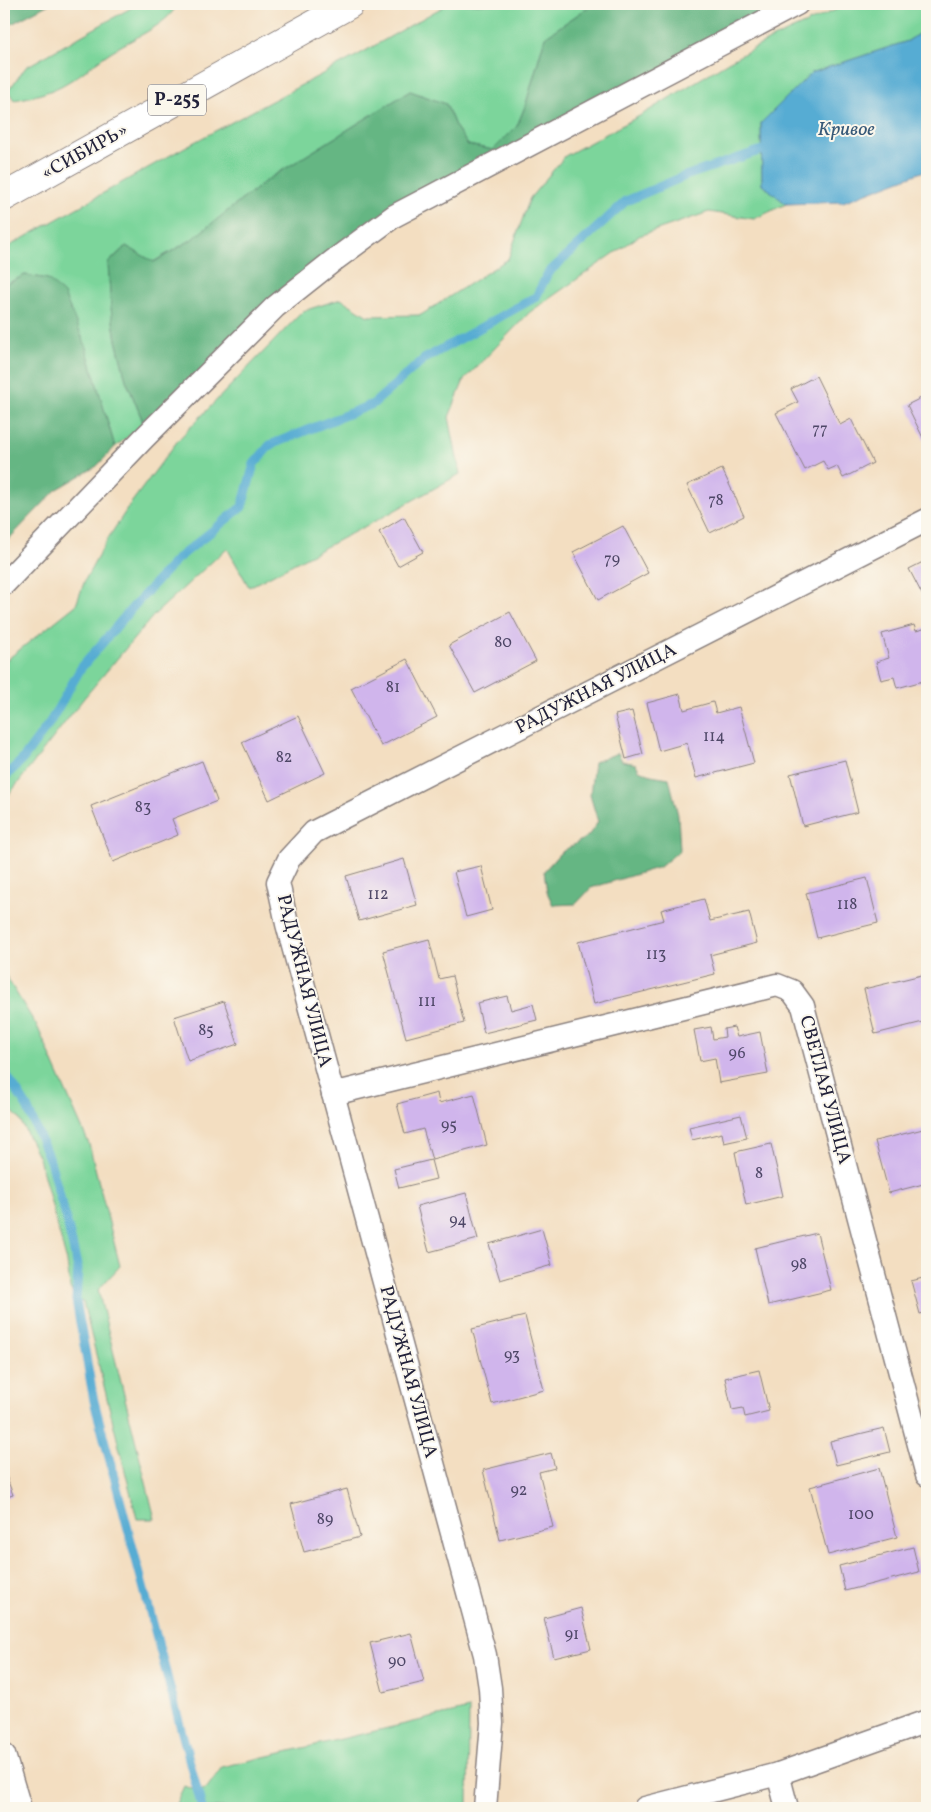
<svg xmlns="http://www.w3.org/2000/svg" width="931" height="1812" viewBox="0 0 931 1812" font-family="Vollkorn,serif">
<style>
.green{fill:#7cd59b;stroke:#4f7c6b}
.forest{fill:#65b683;stroke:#446c5f}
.water{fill:#57acd3;stroke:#3c6787}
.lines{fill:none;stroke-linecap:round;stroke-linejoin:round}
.stream{stroke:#57acd3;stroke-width:9}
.building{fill:#d0b5ec}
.minor-casing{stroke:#8a807e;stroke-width:25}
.trunk-casing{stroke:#8a807e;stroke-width:30}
.minor{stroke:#fff;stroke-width:22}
.trunk{stroke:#fff;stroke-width:28}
.labels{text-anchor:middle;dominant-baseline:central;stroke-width:4;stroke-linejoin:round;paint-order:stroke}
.number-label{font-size:16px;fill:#4e4767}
.shield{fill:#fbf7ec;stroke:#636270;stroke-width:1}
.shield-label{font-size:18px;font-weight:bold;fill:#22223b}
.street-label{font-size:19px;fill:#22223b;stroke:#fbf7ec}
.water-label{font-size:20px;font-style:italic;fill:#375978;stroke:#fbf7ec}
</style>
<rect width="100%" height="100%" fill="#fbf7ec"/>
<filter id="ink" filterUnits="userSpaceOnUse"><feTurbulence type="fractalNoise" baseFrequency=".02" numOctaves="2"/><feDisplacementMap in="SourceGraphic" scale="10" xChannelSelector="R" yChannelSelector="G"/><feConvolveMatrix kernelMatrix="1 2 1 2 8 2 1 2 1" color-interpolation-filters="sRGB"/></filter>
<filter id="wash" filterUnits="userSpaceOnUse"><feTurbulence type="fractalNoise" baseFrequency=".0096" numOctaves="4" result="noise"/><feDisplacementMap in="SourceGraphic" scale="20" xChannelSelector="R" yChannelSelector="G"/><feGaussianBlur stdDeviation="1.12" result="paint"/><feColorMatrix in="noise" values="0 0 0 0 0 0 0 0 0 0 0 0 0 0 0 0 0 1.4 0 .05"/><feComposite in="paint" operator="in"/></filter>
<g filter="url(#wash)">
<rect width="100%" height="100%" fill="#f3dec1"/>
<!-- green -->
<g class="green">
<path d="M138 4H177C169 25 129 40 109 53 95 62 83 74 68 82 52 92 33 97 14 100L8 91 26 67Z"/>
<path d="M448 4H593L545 37 526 104 517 126 493 150 468 145 455 126 446 104 410 91 267 180 191 240 153 262 126 246 108 263 111 308 116 340 126 380 144 424 115 447 85 344 48 279 25 275 4 285V249L185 147 358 55Z"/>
<path d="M849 4H927V28L908 41 811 73 761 123 762 184 786 204 754 219 709 212 639 236 530 312 464 380 449 417 460 474 383 517 249 587 227 548 154 615 84 698 4 801V662L76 605 85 580 107 540 131 503 179 439 303 311 341 299 368 316 421 315 508 259 530 198 565 156 643 114 728 62 775 37Z"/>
<path d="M4 973 38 1028 89 1144 120 1266 98 1290 155 1519H137L83 1302 76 1300 70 1288 67 1262 39 1158 19 1118 4 1104Z"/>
<path d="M469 1709 468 1808H174L184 1786 197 1791 206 1789 222 1767Z"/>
</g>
<!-- forest -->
<g class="forest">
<path d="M4 4H49L4 28Z"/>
<path d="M593 4H796L348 252 144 424 126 380 116 340 111 308 108 263 126 246 154 262 191 240 267 180 410 91 446 104 455 126 468 145 493 150 517 126 526 104 545 37Z"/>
<path d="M25 275 48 279 64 294 85 344 115 447 97 466 56 490 4 544V285Z"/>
<path d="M618 753 622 761 636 764 639 770 651 775 669 778 678 815 680 850 660 867 591 888 576 904 553 905 547 892 544 871 560 853 588 836 598 822 590 795 594 762Z"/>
</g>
<!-- water -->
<path class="water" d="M927 28V170L843 202 786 204 762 184 761 123 811 73 908 41Z"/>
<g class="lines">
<!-- stream -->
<g class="stream">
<path d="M4 778 23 759 50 722 81 668 133 607 177 559 242 507 254 464 270 445 373 404 424 359 536 297 548 273 626 201 685 176 762 150"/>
<path d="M4 1071 27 1107 50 1161 67 1222 78 1269 76 1300 94 1401 202 1808"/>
</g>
</g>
<g id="blocks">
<!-- building -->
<g class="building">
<path d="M816 376 840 425 851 419 873 463 843 478 837 466 828 470 823 461 805 470 776 413 798 402 791 389Z"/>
<path d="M927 395V446L907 405Z"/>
<path d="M722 469 744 516 710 533 687 485Z"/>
<path d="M404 517 423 552 398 566 379 532Z"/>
<path d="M623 526 648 573 598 600 573 552Z"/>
<path d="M927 560V598L925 600 909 569Z"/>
<path d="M510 612 536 661 475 693 449 645Z"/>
<path d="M914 625 916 631 927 628V680L897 688 894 677 881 680 876 662 889 658 882 634Z"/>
<path d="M407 659 437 717 381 746 351 688Z"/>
<path d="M680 694 684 710 713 702 716 713 739 707 754 763 696 778 687 743 659 751 647 703Z"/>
<path d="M632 711 643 754 626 759 615 715Z"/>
<path d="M298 716 325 773 269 800 242 742Z"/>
<path d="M845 760 858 812 803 826 790 774Z"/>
<path d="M202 761 217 801 172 819 178 835 113 862 91 806Z"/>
<path d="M404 859 417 905 359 921 346 876Z"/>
<path d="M481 866 492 910 466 917 454 872Z"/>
<path d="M867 878 878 923 817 938 806 893Z"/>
<path d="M704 899 710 921 749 912 757 943 710 955 715 974 594 1004 578 942 664 920 661 910Z"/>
<path d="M429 939 439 979 452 976 464 1023 406 1038 383 951Z"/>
<path d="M926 974 927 1021 875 1034 864 989Z"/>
<path d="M507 996 511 1010 533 1004 537 1020 484 1033 477 1003Z"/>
<path d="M224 1001 238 1044 188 1061 174 1017Z"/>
<path d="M711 1027 713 1039 725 1037 724 1029 734 1027 737 1037 760 1032 768 1074 719 1083 715 1058 700 1061 694 1030Z"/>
<path d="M437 1093 439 1103 474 1094 487 1145 432 1160 423 1129 405 1134 397 1104Z"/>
<path d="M741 1115 747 1138 724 1143 722 1133 692 1140 689 1127Z"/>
<path d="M927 1128V1183L889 1193 875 1141Z"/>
<path d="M771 1144 783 1196 746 1205 735 1152Z"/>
<path d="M431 1160 436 1179 399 1188 394 1169Z"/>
<path d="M466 1193 478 1239 429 1252 417 1206Z"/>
<path d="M542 1229 552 1265 500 1280 489 1244Z"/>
<path d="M817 1233 831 1290 768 1305 755 1248Z"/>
<path d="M927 1277V1312L920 1314 911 1281Z"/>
<path d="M525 1316 544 1390 492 1404 472 1329Z"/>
<path d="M759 1370 769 1411 745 1417 743 1408 732 1410 725 1378Z"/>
<path d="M884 1428 890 1452 836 1465 830 1441Z"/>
<path d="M551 1453 555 1468 539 1472 553 1527 500 1540 483 1470Z"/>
<path d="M879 1468 897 1537 828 1555 810 1487Z"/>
<path d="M4 1470 13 1495 4 1498Z"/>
<path d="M347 1489 360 1537 304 1552 291 1504Z"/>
<path d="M913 1547 919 1572 845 1591 839 1566Z"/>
<path d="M581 1608 591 1649 554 1658 544 1618Z"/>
<path d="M411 1633 424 1682 383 1692 370 1643Z"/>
</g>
</g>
</g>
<g filter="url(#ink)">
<use href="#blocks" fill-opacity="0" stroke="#8a807e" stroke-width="1"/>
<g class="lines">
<defs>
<g id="minor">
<path d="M4 584 144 438 275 307 333 261 394 216 797 4"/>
<path d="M333 1094 777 985 792 991 803 1006 927 1475"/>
<path d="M4 1755 20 1808"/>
<path d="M778 1774 787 1808"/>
<path d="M485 1808 492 1723 490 1688 485 1655 287 924 278 882 289 859 314 832 927 520"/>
<path d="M645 1808 778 1774 927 1721"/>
</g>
<path id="trunk" d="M4 197 350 4"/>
</defs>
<!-- minor casing -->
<use href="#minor" class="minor-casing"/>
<!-- trunk casing -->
<use href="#trunk" class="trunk-casing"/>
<!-- minor -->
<use href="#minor" class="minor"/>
<!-- trunk -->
<use href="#trunk" class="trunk"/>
</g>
</g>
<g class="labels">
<!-- number labels -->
<g class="number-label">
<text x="820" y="430">77</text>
<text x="716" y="501">78</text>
<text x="612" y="560">79</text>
<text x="503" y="643">80</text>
<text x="393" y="688">81</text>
<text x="714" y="737">114</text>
<text x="284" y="758">82</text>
<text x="143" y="808">83</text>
<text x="378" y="895">112</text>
<text x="847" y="905">118</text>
<text x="656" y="955">113</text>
<text x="427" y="1002">111</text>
<text x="206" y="1031">85</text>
<text x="737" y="1054">96</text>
<text x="449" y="1126">95</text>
<text x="759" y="1174">8</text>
<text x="458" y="1221">94</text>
<text x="799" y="1265">98</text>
<text x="512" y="1356">93</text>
<text x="519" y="1491">92</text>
<text x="861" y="1515">100</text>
<text x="325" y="1520">89</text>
<text x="572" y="1635">91</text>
<text x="397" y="1662">90</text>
</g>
<!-- shield labels -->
<rect class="shield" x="148" y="84.5" width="58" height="31" rx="4"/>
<g class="shield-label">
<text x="177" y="100">Р-255</text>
</g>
<!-- street labels -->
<g class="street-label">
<text transform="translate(85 152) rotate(-29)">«СИБИРЬ»</text>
<text transform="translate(596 689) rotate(-27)">РАДУЖНАЯ УЛИЦА</text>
<text transform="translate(304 981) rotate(76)">РАДУЖНАЯ УЛИЦА</text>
<text transform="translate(825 1090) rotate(75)">СВЕТЛАЯ УЛИЦА</text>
<text transform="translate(408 1372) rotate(75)">РАДУЖНАЯ УЛИЦА</text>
</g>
<!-- water labels -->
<g class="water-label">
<text x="846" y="130">Кривое</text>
</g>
</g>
<!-- margin -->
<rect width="931" height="1812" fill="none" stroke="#fbf7ec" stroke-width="20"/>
</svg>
